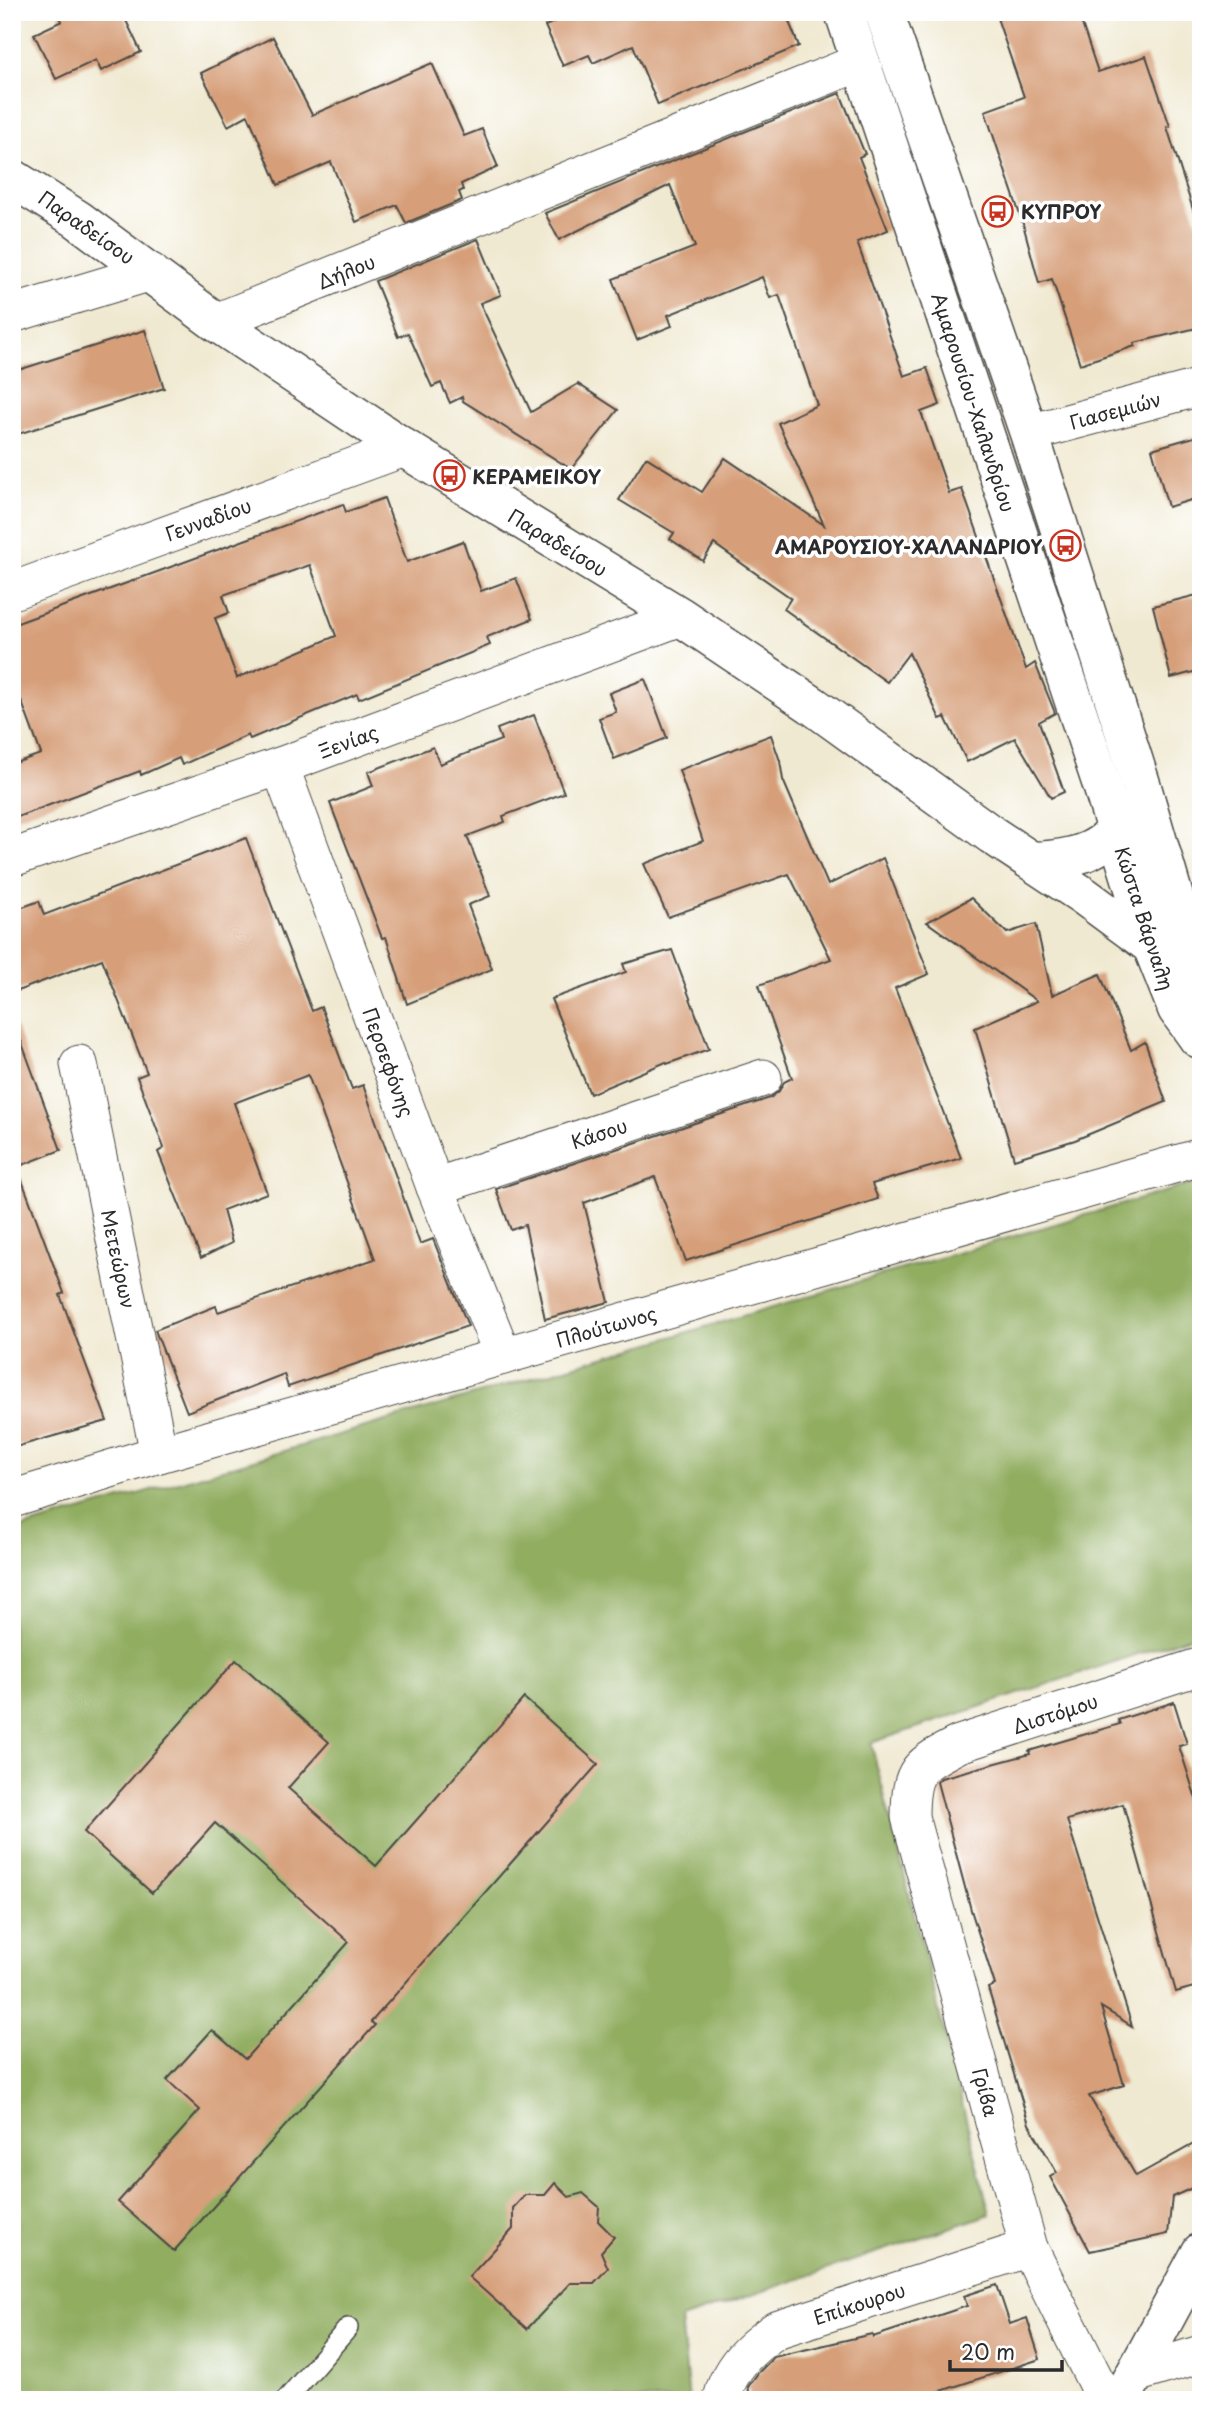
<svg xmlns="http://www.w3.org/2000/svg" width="1213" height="2412" viewBox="0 0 1213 2412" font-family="'Playpen Sans',sans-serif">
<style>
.forest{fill:#91ad60;stroke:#5e6c46;stroke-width:2}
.building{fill:#d69f79;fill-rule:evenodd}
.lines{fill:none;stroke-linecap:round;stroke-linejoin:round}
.service-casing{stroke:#494844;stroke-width:22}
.minor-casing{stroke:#494844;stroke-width:39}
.tertiary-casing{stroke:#494844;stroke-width:41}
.service{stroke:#fff;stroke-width:19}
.minor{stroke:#fff;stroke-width:37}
.tertiary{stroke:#fff;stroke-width:38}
.labels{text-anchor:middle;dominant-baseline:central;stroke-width:7;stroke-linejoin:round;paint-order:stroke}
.poi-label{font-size:19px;font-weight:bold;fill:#2b2b2b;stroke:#fff;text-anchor:start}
.street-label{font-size:19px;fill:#2b2b2b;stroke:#fff}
</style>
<rect width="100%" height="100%" fill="#fff"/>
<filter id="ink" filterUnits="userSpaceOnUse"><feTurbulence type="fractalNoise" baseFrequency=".0143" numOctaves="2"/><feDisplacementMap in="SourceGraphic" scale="14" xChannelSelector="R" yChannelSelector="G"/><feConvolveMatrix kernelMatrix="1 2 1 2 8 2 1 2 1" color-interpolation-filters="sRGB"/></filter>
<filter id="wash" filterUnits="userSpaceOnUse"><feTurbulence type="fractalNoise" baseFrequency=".00686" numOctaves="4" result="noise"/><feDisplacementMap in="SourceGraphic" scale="28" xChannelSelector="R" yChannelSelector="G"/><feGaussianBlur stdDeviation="1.57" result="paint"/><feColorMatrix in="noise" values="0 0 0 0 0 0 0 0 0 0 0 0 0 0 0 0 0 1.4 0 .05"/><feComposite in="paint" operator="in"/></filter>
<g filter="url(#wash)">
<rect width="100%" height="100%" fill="#f0e9d1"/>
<!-- forest -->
<path class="forest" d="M1201 1181V1633L871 1743 990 2214 681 2319 689 2400H12V1531Z"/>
<g id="blocks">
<!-- building -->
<g class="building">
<path d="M58 12H122L141 52 101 71 96 60 56 79 34 34 62 21Z"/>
<path d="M575 12H785L799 46 658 105 633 45 593 63 589 55 563 66 545 26Z"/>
<path d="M995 12H1078L1098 72 1146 56 1170 126 1167 127 1201 235V327L1134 343 1135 346 1080 364 1052 279 1039 283 1023 224 985 111 1024 97Z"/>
<path d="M273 37 312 115 432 63 464 136 482 129 498 167 461 184 463 190 459 192 462 200 406 223 397 205 356 222 331 162 278 185 248 115 228 126 201 73Z"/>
<path d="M840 93 865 154 859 157 888 230 857 242 904 376 927 368 940 405 921 412 949 493 962 489 1026 669 1035 663 1055 713 1039 722 1064 792 1051 798 1015 738 967 762 945 717 940 719 909 653 887 682 784 609 791 598 714 544 703 561 670 539 674 533 619 500 646 457 702 492 725 458 824 525 778 423 817 405 779 295 770 298 762 277 668 315 672 326 637 340 613 279 695 247 670 185 559 240 545 213Z"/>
<path d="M478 239 501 295 480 303 531 412 578 384 618 410 571 469 463 401 462 397 450 403 441 383 432 387 408 333 398 337 375 281Z"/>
<path d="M145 330 164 388 12 436V372Z"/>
<path d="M1201 435V497L1168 507 1152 449Z"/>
<path d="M384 498 407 562 463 541 481 591 516 578 532 619 487 637 490 645 359 699 357 694 250 739 248 735 182 765 179 758 141 775 140 771 12 819V764L41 754 12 675V625L343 504 346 512ZM310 565 336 636 237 678 215 618 229 613 223 595Z"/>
<path d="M1201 594V670L1171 678 1153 606Z"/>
<path d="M645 679 667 738 614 759 599 718 616 712 609 693Z"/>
<path d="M534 715 564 793 503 816 505 822 467 836 490 896 468 905 492 969 407 1004 386 937 382 938 330 803 373 786 368 772 433 747 440 764 501 740 497 729Z"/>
<path d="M771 735 780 761 783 780 828 885 883 858 929 974 895 988 961 1158 872 1184 878 1199 686 1261 655 1177 584 1203 609 1302 545 1319 525 1225 511 1230 496 1189 770 1098 779 1091 784 1082 792 1078 759 985 831 959 789 874 668 917 644 864 703 841 679 770Z"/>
<path d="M246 838 312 1011 321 1007 352 1089 363 1085 420 1244 433 1239 468 1326 288 1387 284 1374 187 1412 155 1330 216 1306 218 1312 375 1259 308 1075 234 1103 267 1193 223 1210 232 1243 201 1258 158 1152 164 1148 137 1077 147 1073 102 959 12 993V911L39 901 44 915Z"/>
<path d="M971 898 1007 933 1036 924 1052 995 1100 974 1131 1050 1145 1042 1166 1102 1075 1140 1014 1159 975 1028 1037 1001 927 922Z"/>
<path d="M672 950 709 1049 667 1064 666 1062 590 1094 551 999 626 972 623 964Z"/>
<path d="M16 1027 61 1150 17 1167 64 1293 60 1295 107 1421 12 1448V1028Z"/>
<path d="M236 1660 329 1742 288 1788 376 1866 524 1698 598 1764 371 2022 375 2025 174 2251 118 2202 200 2110 167 2080 212 2030 245 2059 349 1942 215 1823 152 1893 84 1832Z"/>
<path d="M1174 1702 1187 1744 1179 1746 1201 1814V1985L1176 1992 1123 1804 1067 1820 1132 2026 1101 2007 1124 2085 1089 2096 1136 2176 1201 2140V2184L1172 2197 1168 2234 1090 2251 1050 2177 1057 2173 1029 2124 988 1988 995 1985 971 1910 937 1782 941 1778 1030 1754 1029 1751 1120 1724 1118 1720Z"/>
<path d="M555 2183 569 2197 583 2193 599 2207 598 2221 614 2237 601 2252 608 2268 594 2283H570L527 2329 469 2277 513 2229V2208L525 2195H545Z"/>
<path d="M997 2285 1010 2324 1027 2318 1040 2359 913 2400H751L748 2387 758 2373 774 2357 872 2334 873 2337 967 2306 964 2296Z"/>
</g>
</g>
</g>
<g filter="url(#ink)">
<use href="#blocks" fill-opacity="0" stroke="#494844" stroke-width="2"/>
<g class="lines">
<defs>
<path id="service" d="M286 2400 348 2328"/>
<g id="minor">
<path d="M12 314 151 272"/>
<path d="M216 322 861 62"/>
<path d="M1029 433 1201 387"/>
<path d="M12 591 404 448"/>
<path d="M280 766 435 1187 503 1356"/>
<path d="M12 858 280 766 681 617"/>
<path d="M79 1064 159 1454"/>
<path d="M435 1187 763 1078"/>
<path d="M12 1499 159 1454 1201 1157"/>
<path d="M1135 2374 1201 2354"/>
<path d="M722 2400C728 2368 750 2348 776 2330L1029 2248"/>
<path d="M1105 2400 1029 2248 910 1817C910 1769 918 1765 959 1744L1201 1666"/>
</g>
<g id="tertiary">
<path d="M844 12 1102 785 1152 946 1177 1009 1198 1038"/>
<path d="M884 12 1029 433 1142 787 1194 965 1198 1001V1038"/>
<path d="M12 178 77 219 216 322 404 448 681 617 812 705 992 835 1084 896 1152 946"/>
<path d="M1033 861C1079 859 1105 851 1131 811"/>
<path d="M1121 2400 1201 2252"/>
</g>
</defs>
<!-- service casing -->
<use href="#service" class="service-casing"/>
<!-- minor casing -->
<use href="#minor" class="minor-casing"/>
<!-- tertiary casing -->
<use href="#tertiary" class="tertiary-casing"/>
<!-- service -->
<use href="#service" class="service"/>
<!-- minor -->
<use href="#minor" class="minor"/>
<!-- tertiary -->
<use href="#tertiary" class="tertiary"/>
</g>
</g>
<!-- icons -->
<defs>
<symbol id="bus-ring" viewBox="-11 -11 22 22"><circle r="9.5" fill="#fff" stroke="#c8321e" stroke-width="1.5"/><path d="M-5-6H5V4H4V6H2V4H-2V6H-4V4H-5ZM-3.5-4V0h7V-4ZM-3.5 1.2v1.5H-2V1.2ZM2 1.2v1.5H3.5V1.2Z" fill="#c8321e"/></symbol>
</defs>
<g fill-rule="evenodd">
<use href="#bus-ring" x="980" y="194" width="35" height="35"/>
<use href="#bus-ring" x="432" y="458" width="35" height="35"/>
<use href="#bus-ring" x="1048" y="528" width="35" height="35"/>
</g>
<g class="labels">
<!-- poi labels -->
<g class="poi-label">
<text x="1021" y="211">ΚΥΠΡΟΥ</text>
<text x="472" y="476">ΚΕΡΑΜΕΙΚΟΥ</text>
<text x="1042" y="546" text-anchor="end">ΑΜΑΡΟΥΣΙΟΥ-ΧΑΛΑΝΔΡΙΟΥ</text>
</g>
<!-- street labels -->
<g class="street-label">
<text transform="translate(87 227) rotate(35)">Παραδείσου</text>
<text transform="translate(346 271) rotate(-22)">Δήλου</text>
<text transform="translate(974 402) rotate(72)">Αμαρουσίου-Χαλανδρίου</text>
<text transform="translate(1115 410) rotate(-15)">Γιασεμιών</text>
<text transform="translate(208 519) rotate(-20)">Γενναδίου</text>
<text transform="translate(558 542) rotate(31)">Παραδείσου</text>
<text transform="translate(348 741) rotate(-20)">Ξενίας</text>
<text transform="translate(1145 918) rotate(72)">Κώστα Βάρναλη</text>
<text transform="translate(389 1062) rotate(70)">Περσεφόνης</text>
<text transform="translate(599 1133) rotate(-18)">Κάσου</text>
<text transform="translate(119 1259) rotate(78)">Μετεώρων</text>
<text transform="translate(606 1326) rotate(-16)">Πλούτωνος</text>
<text transform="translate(1055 1713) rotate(-18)">Διστόμου</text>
<text transform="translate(986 2092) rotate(75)">Γρίβα</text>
<text transform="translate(859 2303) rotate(-18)">Επίκουρου</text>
</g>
</g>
<!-- margin -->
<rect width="1213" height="2412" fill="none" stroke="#fff" stroke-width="42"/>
<!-- scale -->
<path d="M950 2360v10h112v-10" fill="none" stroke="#2b2b2b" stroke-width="3.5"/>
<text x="961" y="2360" font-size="21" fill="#2b2b2b" stroke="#ffffff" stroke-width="5" paint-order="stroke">20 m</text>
</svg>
